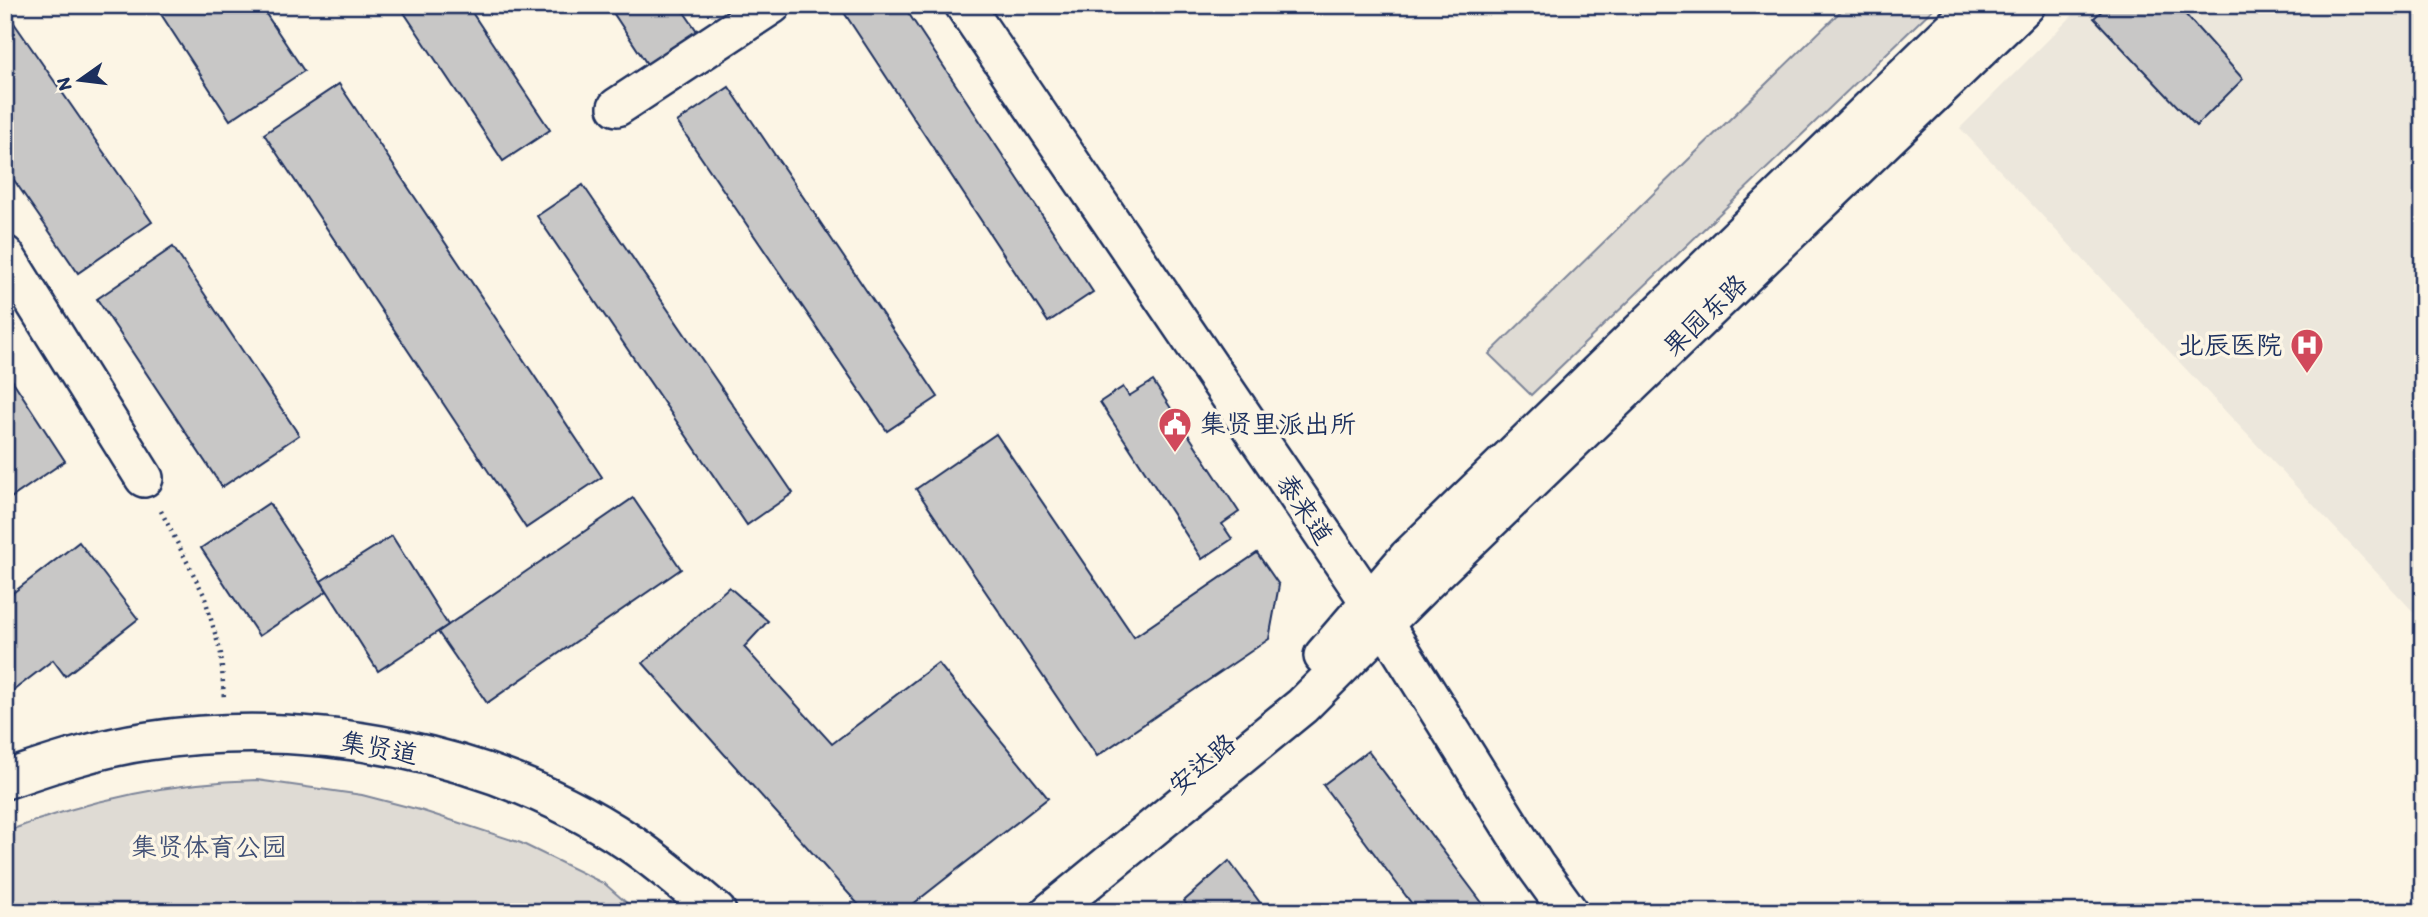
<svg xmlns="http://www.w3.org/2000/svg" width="2428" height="917" viewBox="0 0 2428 917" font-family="Itim,'LXGW WenKai TC',sans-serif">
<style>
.built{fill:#ece7dc}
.green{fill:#dfdbd4;stroke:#7d8599;stroke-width:2}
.building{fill:#c8c7c6;stroke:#1b2f5e;stroke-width:2}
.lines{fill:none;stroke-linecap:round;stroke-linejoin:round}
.minor-casing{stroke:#1b2f5e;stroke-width:42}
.path{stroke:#1b2f5e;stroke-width:4.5;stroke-dasharray:2 5;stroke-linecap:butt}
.minor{stroke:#fcf5e5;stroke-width:37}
.labels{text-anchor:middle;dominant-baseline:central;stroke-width:7;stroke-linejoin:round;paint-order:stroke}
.street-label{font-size:26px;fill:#1b2f5e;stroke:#fcf5e5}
.poi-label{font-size:26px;fill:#1b2f5e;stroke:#fcf5e5;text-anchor:end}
.park-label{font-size:26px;fill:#425176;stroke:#fcf5e5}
</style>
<rect width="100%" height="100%" fill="#fcf5e5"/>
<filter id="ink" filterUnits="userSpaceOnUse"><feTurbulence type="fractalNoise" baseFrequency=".0143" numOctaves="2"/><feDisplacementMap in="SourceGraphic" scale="14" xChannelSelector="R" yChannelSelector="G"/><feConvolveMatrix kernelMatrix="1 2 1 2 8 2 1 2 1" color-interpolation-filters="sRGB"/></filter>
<g filter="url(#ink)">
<!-- built -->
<path class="built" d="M2083 5H2423V622L1960 128Z"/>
<!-- green -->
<g class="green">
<path d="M1847 5H1937L1531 395 1489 354Z"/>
<path d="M257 780 362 795 420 810 521 843 605 884 637 912H5V832C87 800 170 782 257 780Z"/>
</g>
<!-- building -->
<g class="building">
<path d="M155 5H260L304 71 230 120Z"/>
<path d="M399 5H467L550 130 503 161Z"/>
<path d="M608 5H679L697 31 647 64Z"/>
<path d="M851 5H903L1093 292 1048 322 843 11Z"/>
<path d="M2108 5H2177L2243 79 2196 126 2094 18Z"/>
<path d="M5 10 152 222 78 273 5 167Z"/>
<path d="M339 84 602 477 526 528 264 134Z"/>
<path d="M729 87 938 397 887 431 677 122Z"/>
<path d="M583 185 793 493 747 525 537 216Z"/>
<path d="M173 247 299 435 222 487 97 299Z"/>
<path d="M5 369 65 461 5 502Z"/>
<path d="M1153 381 1239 512 1222 524 1232 539 1202 559 1100 402 1123 387 1129 396Z"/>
<path d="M996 434 1134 637 1257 553 1279 585 1269 639 1097 756 916 489Z"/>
<path d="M633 498 681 569 487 703 438 632Z"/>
<path d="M269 503 327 591 259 636 201 548Z"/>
<path d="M392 536 448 625 378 671 321 581Z"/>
<path d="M79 542 138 619 65 676 53 660 5 697V599Z"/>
<path d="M729 587 768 621 744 647 832 744 938 663 1048 798 903 912H865L643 663Z"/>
<path d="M1368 751 1489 912H1418L1323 785Z"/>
<path d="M1229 861 1267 912H1192L1184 901Z"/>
</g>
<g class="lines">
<defs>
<g id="minor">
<path d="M964 5 1385 625 1535 865 1569 912"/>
<path d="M617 107 772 5"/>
<path d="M5 255 144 478"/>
<path d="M1323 656 1408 557 1977 5"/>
<path d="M5 780C51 764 99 748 148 741 310 717 493 751 630 843 660 863 688 888 717 912"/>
<path d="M1050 912 1302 706 1424 584 2026 5"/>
</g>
</defs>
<!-- minor casing -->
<use href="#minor" class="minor-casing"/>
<!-- path -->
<path class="path" d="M161 511 204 595 221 654 224 699"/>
<!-- minor -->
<use href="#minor" class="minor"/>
</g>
</g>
<!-- icons -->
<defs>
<symbol id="hospital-pin" viewBox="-11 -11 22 30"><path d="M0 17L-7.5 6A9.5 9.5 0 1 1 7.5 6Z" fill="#d1495b" stroke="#fcf5e5"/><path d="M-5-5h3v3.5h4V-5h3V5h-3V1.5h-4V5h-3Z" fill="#fff"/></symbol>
<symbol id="civic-pin" viewBox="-11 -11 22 30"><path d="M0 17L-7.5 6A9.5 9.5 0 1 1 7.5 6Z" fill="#d1495b" stroke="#fcf5e5"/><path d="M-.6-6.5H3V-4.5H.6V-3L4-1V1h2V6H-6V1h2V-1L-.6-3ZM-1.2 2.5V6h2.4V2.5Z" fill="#fff"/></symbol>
</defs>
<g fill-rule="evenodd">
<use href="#hospital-pin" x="2288" y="326" width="38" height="52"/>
<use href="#civic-pin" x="1156" y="405" width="38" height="52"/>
</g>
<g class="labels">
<!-- street labels -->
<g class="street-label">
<text transform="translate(1705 315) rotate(-44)">果园东路</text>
<text transform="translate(1305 509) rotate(56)">泰来道</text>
<text transform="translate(379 748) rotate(10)">集贤道</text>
<text transform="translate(1202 764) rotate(-40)">安达路</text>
</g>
<!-- poi labels -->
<g class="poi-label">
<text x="2282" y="345">北辰医院</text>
<text x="1200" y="424" text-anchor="start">集贤里派出所</text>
</g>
<!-- park labels -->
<g class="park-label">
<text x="209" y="847">集贤体育公园</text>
</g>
</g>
<!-- margin -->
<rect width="2428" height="917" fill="none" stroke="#fcf5e5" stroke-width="28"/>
<rect x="14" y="14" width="2400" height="889" fill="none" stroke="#1b2f5e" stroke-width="2.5" filter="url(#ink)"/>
<!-- north arrow -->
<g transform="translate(80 80) rotate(256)" stroke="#fcf5e5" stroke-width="5" paint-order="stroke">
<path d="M0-5L12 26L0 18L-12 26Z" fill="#1b2f5e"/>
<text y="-10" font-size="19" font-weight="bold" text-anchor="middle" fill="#1b2f5e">N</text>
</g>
</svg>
